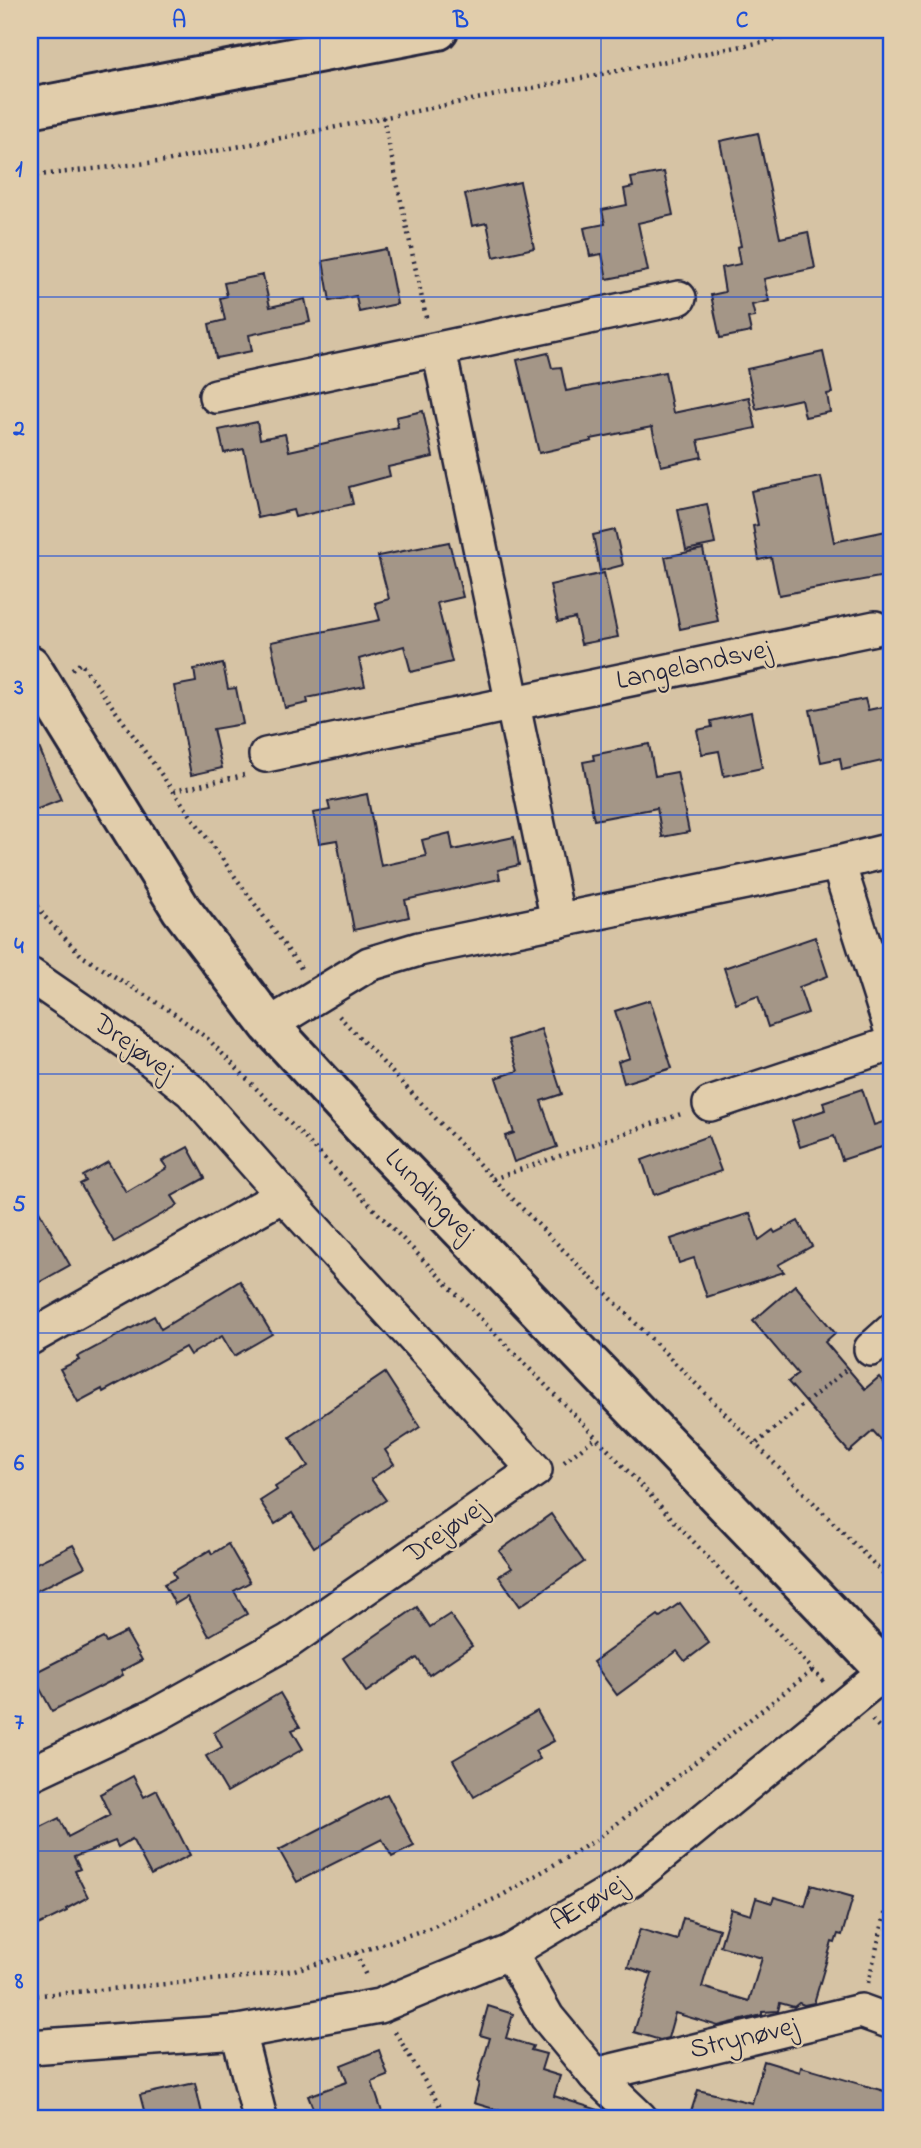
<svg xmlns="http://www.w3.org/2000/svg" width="921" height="2148" viewBox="0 0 921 2148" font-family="'Indie Flower',sans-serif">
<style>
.building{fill:#a49687;stroke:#22223b;stroke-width:2}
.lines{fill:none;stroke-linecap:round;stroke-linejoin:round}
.street-casing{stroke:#22223b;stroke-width:38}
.secondary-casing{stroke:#22223b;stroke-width:44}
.path{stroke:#22223b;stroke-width:4.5;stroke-dasharray:2 5;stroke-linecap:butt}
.street{stroke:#e1cdab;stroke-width:33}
.secondary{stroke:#e1cdab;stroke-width:38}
.grid{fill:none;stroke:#1d4ed8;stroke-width:2;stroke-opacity:0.55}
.labels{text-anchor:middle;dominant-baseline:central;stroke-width:5;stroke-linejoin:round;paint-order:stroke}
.street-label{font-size:28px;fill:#22223b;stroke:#e1cdab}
.neatline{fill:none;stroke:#1d4ed8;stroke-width:2.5}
.grid-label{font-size:23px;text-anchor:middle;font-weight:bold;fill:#1d4ed8}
</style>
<rect width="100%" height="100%" fill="#d6c3a4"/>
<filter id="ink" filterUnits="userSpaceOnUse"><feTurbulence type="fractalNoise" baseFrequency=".0143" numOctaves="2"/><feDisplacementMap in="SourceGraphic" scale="14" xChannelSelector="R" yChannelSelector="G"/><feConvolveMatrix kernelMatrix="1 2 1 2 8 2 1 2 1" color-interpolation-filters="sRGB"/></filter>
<g filter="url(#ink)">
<!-- building -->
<g class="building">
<path d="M758 133 780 238 808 232 815 268 764 279 769 301 752 305 755 317 748 318 751 332 720 338 711 295 725 292 721 268 740 264 737 247 741 246 720 141Z"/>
<path d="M664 172 673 215 638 223 648 271 607 279 602 254 590 256 584 228 605 224 602 210 627 205 624 189 633 187 631 178Z"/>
<path d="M520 182 534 248 494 257 487 223 472 226 465 194Z"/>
<path d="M386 249 397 304 359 312 356 296 330 301 323 261Z"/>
<path d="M263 275 270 307 305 299 310 322 249 335 252 351 216 358 209 324 225 320 220 298 227 296 224 283Z"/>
<path d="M823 352 832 393 827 394 830 412 805 417 801 399 756 409 747 369Z"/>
<path d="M548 353 552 368 561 367 566 391 665 372 673 413 749 397 756 428 698 440 702 457 661 466 652 427 591 439 592 441 539 453 517 360Z"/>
<path d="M423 411 433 457 388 467 390 476 349 487 353 504 295 517 293 510 258 518 244 449 224 453 219 430 257 422 260 439 285 434 289 451 398 427 396 417Z"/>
<path d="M821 477 834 542 891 530V575L779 595 771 557 759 560 753 526 758 525 751 491Z"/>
<path d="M707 504 715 544 686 550 678 510Z"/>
<path d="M615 530 623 565 600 571 593 535Z"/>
<path d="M449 542 463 597 437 603 452 662 411 672 404 646 359 659 365 686 307 698 308 703 285 708 271 642 380 620 375 603 389 599 378 556Z"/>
<path d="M703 549 718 621 680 629 665 557Z"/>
<path d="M604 573 618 637 581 644 575 618 558 622 550 585Z"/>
<path d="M223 664 228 689 236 688 243 724 213 729 222 768 191 775 174 686 196 682 194 669Z"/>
<path d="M865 699 868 710 891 705V759L842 770 840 758 821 762 810 710Z"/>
<path d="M751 712 762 768 724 776 719 751 702 754 697 730 712 727 711 721Z"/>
<path d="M30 726 61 800 30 812Z"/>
<path d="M649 744 655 776 677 772 689 832 662 837 657 808 594 820 583 762 594 760 593 755Z"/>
<path d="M367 794 381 866 426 856 422 840 450 833 453 850 514 837 519 865 498 870 500 879 405 900 409 917 354 930 337 840 319 843 313 813 330 810 328 802Z"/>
<path d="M815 937 828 976 799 987 808 1013 768 1027 758 996 736 1004 724 968Z"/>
<path d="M650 1000 672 1068 624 1083 618 1062 630 1058 615 1011Z"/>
<path d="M541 1029 562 1094 541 1101 557 1147 514 1162 505 1136 514 1133 496 1078 518 1071 508 1040Z"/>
<path d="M862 1089 874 1125 886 1121 891 1144 842 1160 834 1136 800 1147 792 1121 825 1110 823 1102Z"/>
<path d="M708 1136 721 1171 654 1195 642 1160Z"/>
<path d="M188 1147 205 1178 172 1196 178 1205 114 1242 80 1184 86 1181 83 1176 108 1162 126 1192 167 1168 162 1161Z"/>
<path d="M30 1195 70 1265 38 1283 30 1268Z"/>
<path d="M750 1213 759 1240 773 1230 775 1233 798 1221 812 1246 778 1265 784 1272 707 1297 694 1258 679 1263 671 1239Z"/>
<path d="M240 1281 272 1334 234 1356 222 1336 190 1355 185 1347 103 1392 102 1389 78 1402 60 1369 79 1360 77 1357 154 1316 161 1329Z"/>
<path d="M795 1285 835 1333 825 1342 865 1389 879 1377 891 1392V1451L873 1431 849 1452 788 1382 798 1374 753 1321Z"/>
<path d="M385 1373 420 1427 385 1450 394 1464 371 1479 386 1500 314 1547 292 1513 275 1524 260 1501 277 1490 275 1487 308 1466 290 1437Z"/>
<path d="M551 1514 584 1562 520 1606 499 1576 512 1568 499 1551Z"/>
<path d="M228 1544 250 1582 234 1591 247 1614 209 1636 187 1597 175 1604 164 1584 176 1578 173 1572 210 1550 212 1554Z"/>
<path d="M73 1545 85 1567 30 1594V1566Z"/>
<path d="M680 1603 709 1643 685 1661 677 1651 617 1695 593 1662 658 1615 660 1617Z"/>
<path d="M417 1607 430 1627 450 1614 472 1646 429 1675 417 1658 366 1692 343 1658Z"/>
<path d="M126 1632 142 1660 121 1671 123 1675 52 1711 32 1674 103 1638 106 1642Z"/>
<path d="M280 1693 300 1727 292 1730 303 1749 227 1792 206 1756 222 1747 214 1732Z"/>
<path d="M537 1711 554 1741 535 1751 540 1759 474 1797 453 1760Z"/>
<path d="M133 1776 144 1797 157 1790 190 1855 151 1875 132 1839 118 1847 115 1841 74 1857 80 1869 75 1871 88 1897 66 1909 67 1911 30 1929V1857L40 1851 31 1832 59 1818 68 1837 110 1815 100 1794Z"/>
<path d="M387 1794 414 1846 392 1857 382 1839 297 1882 279 1850Z"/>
<path d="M811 1885 853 1897 842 1935 838 1934 835 1943 832 1942 814 2003 804 2005 799 2003 794 2007 780 2003 778 2011 762 2012V2015L718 2026 675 2013 668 2038 660 2040 634 2032 652 1974 628 1967 640 1929 677 1940 683 1918 719 1929 702 1987 749 2001 762 1958 720 1946 731 1909 751 1915 756 1898 772 1903 774 1897 805 1906Z"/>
<path d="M488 2006 513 2014 506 2038 533 2046 531 2050 546 2054 541 2070 560 2076 554 2096 605 2112 607 2118H510L511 2114 474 2103 479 2083 477 2082 490 2038 480 2035Z"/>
<path d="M379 2050 388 2076 372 2082 384 2118H317L308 2096 347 2082 341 2065Z"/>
<path d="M764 2061 800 2072 801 2067 891 2093V2118H689L698 2090 752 2103Z"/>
<path d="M195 2083 203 2118H146L140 2095Z"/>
</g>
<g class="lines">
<defs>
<g id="street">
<path d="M439 350 558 921"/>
<path d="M216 396 679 298"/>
<path d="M266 755 875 628"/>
<path d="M838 863 891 1029"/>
<path d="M30 975 143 1053 191 1091 283 1195 535 1470 289 1641 156 1715 30 1774"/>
<path d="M269 1025 369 964 419 949 838 863 891 850"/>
<path d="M710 1104 891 1044"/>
<path d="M30 1338 283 1195"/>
<path d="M871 1349 891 1331"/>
<path d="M510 1952 547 2017 595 2075 640 2118"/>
<path d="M238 2032 260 2118"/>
<path d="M30 2047 238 2032 379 2006 510 1952 632 1879 886 1671"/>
<path d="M595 2075 861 2011 891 2022"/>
</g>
<g id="secondary">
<path d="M30 108 438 30"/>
<path d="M30 665 181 909 269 1025 374 1139 891 1676"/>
</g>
</defs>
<!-- street casing -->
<use href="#street" class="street-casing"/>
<!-- secondary casing -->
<use href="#secondary" class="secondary-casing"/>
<!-- path -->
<g class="path">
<path d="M383 117 427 322"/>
<path d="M30 176 166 161 822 30"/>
<path d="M72 669 81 663 303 971"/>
<path d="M174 791 244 775"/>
<path d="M30 894 44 916 82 956 172 1012 208 1039 596 1437 825 1683"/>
<path d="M339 1016 493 1179 891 1581"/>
<path d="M493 1179 681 1114"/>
<path d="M757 1443 848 1368"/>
<path d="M564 1462 596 1437"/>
<path d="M872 1720 891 1739"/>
<path d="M356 1953 367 1978"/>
<path d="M868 1983 891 1890"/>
<path d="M30 1996 246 1977 294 1970 356 1953 432 1927 501 1896 596 1840 813 1670"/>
<path d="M395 2032 447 2118"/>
</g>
<!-- street -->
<use href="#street" class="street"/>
<!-- secondary -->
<use href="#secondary" class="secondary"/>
</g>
</g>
<!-- grid -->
<path class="grid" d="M320 30V2118M601 30V2118M30 297H891M30 556H891M30 815H891M30 1074H891M30 1333H891M30 1592H891M30 1851H891"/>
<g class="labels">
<!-- street labels -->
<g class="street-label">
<text transform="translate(694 666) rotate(-12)">Langelandsvej</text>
<text transform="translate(133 1048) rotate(36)">Drejøvej</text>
<text transform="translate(429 1196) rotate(46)">Lundingvej</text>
<text transform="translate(446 1532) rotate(-35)">Drejøvej</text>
<text transform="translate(589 1904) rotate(-31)">Ærøvej</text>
<text transform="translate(744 2039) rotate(-13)">Strynøvej</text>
</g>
</g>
<!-- margin -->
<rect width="921" height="2148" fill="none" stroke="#e1cdab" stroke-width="77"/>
<rect x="38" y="38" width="845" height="2072" class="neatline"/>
<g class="grid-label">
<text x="179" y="27">A</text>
<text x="461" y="27">B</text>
<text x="742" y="27">C</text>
<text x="19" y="176">1</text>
<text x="19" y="435">2</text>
<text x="19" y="694">3</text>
<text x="19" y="953">4</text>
<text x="19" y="1211">5</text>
<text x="19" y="1470">6</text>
<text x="19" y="1729">7</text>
<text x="19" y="1988">8</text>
</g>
</svg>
